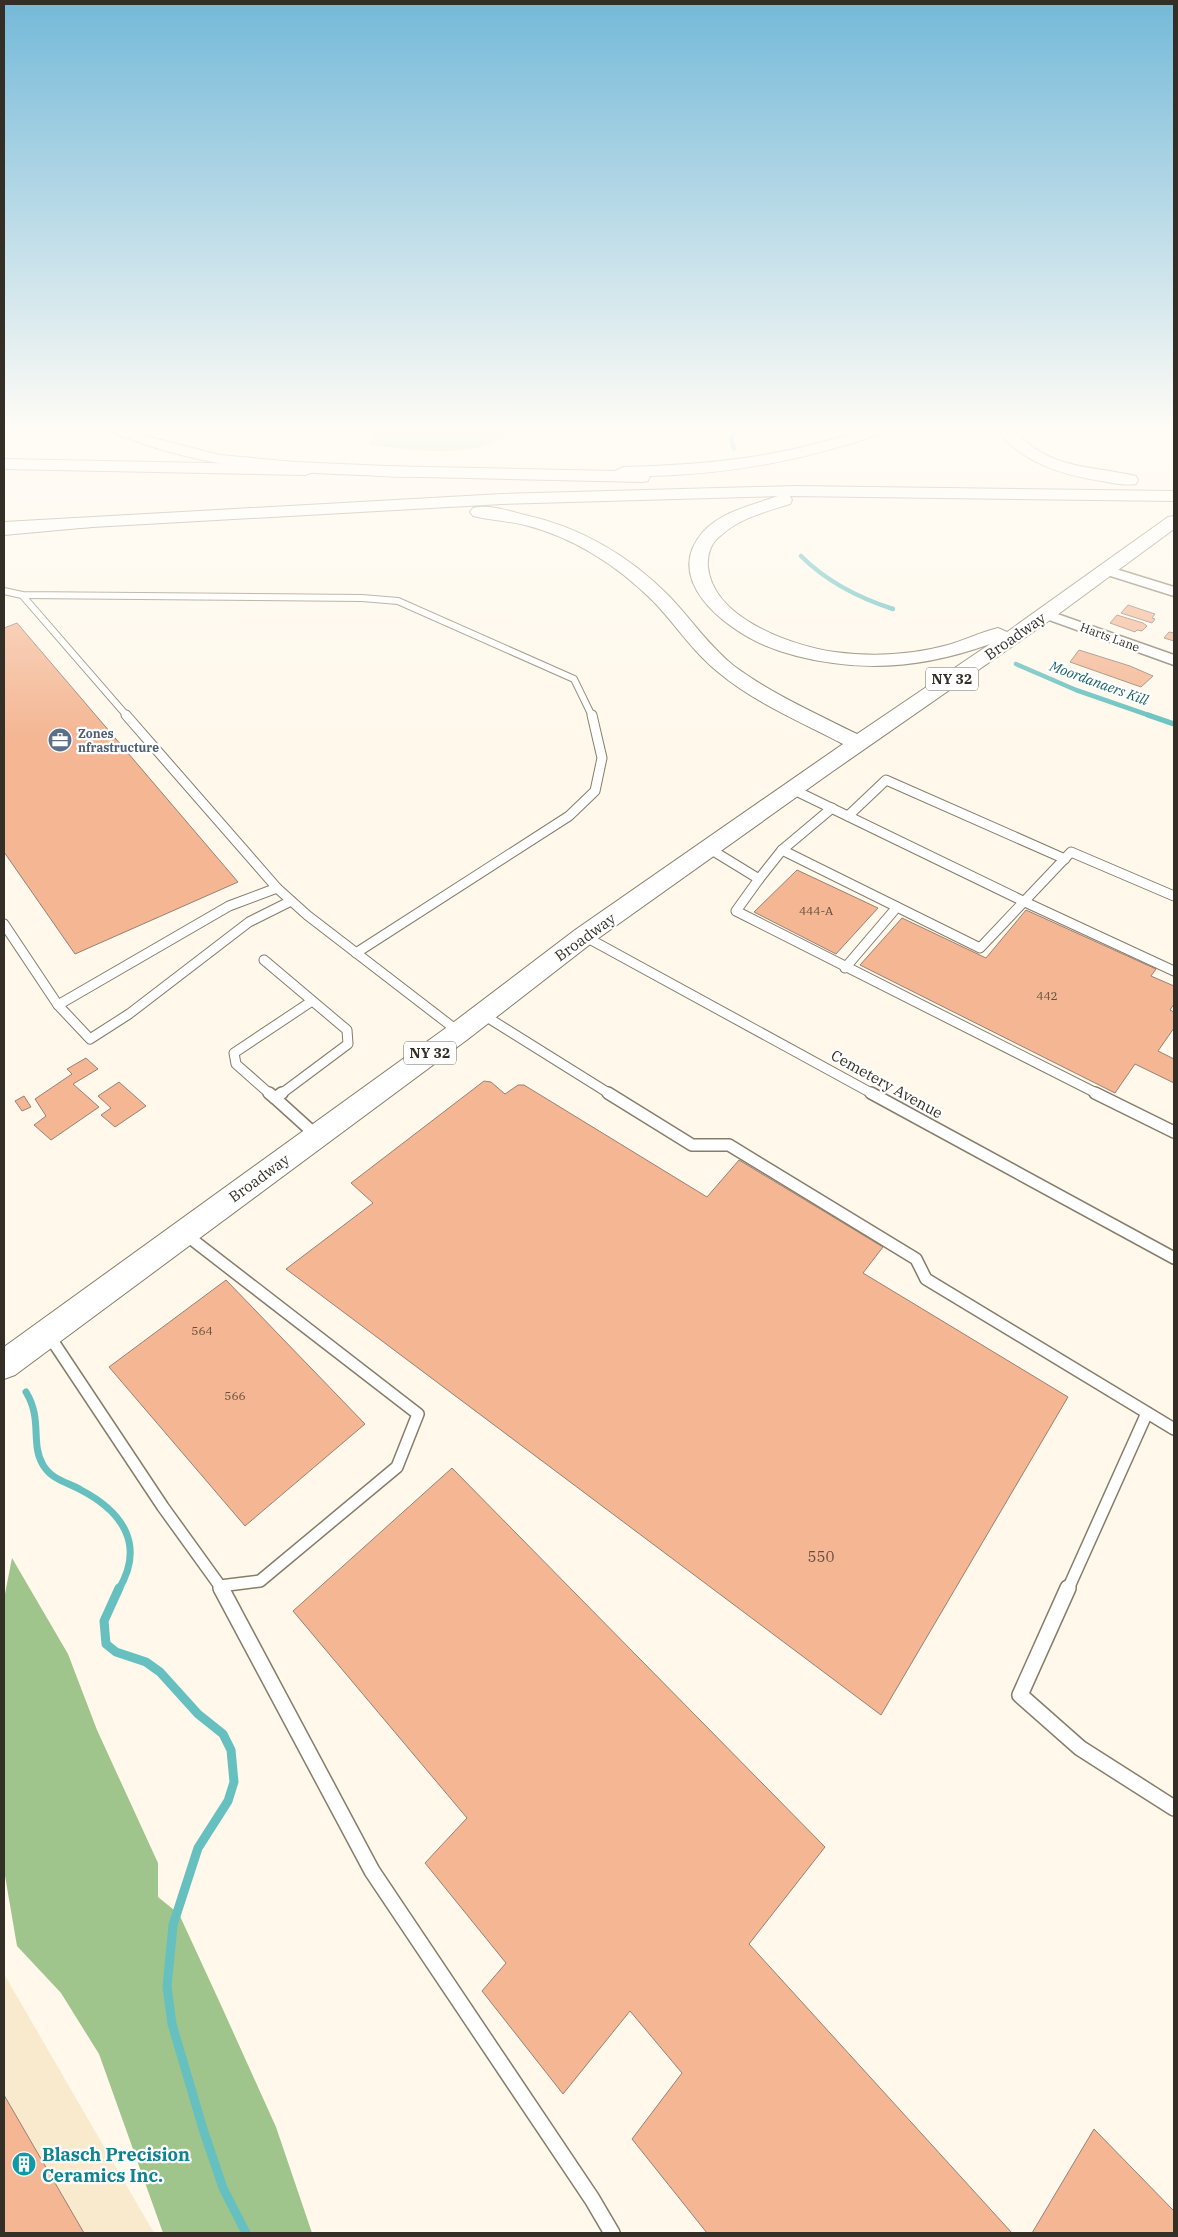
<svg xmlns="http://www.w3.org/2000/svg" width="1178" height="2237" viewBox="0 0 1178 2237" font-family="'IBM Plex Serif',serif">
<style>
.built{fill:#f9eacd}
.green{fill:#bddead}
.forest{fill:#9fc58d}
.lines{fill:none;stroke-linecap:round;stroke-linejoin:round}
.stream-far3{stroke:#66c0bf;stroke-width:4.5}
.stream-far2{stroke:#66c0bf;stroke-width:5.5}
.stream-far1{stroke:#66c0bf;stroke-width:7}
.stream{stroke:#66c0bf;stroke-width:9}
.building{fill:#f4b693;stroke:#988276}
.service-far3-casing{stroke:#877d69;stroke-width:8}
.service-far2-casing{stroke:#877d69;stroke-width:11}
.service-far1-casing{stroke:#877d69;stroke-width:14}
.service-casing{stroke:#877d69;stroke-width:18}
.minor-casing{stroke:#877d69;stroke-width:3}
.primary-casing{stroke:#877d69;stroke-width:2}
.motorway-casing{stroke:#877d69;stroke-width:2}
.service-far3{stroke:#fff;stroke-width:6}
.service-far2{stroke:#fff;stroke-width:9}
.service-far1{stroke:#fff;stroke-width:11}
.service{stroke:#fff;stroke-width:15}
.minor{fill:#fff;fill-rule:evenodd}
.primary{fill:#fff;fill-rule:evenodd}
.motorway{fill:#fff;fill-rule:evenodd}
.labels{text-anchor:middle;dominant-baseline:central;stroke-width:4.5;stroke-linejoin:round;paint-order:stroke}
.far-street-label{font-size:12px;fill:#332e26;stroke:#fff}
.far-service-label{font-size:12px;font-weight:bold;fill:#4e5e75;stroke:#fff;text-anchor:start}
.number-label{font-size:12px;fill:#635041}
.shield{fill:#fff;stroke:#706d67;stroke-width:1}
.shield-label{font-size:14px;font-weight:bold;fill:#332e26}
.far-water-label{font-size:14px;font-style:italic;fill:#196464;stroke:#fff}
.street-label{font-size:15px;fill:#332e26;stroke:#fff}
.near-number-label{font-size:15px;fill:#635041}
.near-culture-label{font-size:18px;font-weight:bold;fill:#0d838f;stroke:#fff;text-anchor:start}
</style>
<rect width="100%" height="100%" fill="#fff8eb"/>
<!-- built -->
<path class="built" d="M4 1974 154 2233H4Z"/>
<!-- green -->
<path class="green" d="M381 427H498L503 429 506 435 504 438C464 459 414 450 371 445L370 440Z"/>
<!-- forest -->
<path class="forest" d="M12 1558 68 1654 97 1730 158 1863V1897L179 1914 220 2003 276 2127 312 2233H163L99 2054 61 1993 17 1946 4 1870V1599Z"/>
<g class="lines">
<!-- stream-far3 -->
<g class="stream-far3">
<path d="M734 449 731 439 736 427"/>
<path d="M801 556C826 581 859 598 893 609"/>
<path d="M1016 664 1076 690 1151 716"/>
</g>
<!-- stream-far2 -->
<path class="stream-far2" d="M1148 715 1174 724"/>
<!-- stream-far1 -->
<path class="stream-far1" d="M26 1392C43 1420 30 1443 43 1465 52 1480 67 1482 81 1490 123 1512 145 1545 119 1589"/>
<!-- stream -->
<path class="stream" d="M119 1588 104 1621 106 1644 116 1652 146 1662 160 1672 198 1714 223 1734 231 1750 234 1782 228 1801 198 1848 173 1925 167 1987 172 2024 203 2129 223 2188 246 2233"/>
</g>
<!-- building -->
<g class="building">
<path d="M1128 605 1155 614 1152 618 1155 619 1152 623 1121 613Z"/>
<path d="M1117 615 1143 623 1147 626 1142 631 1137 630 1135 632 1110 623Z"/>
<path d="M17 623 238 882 75 954 4 852V628Z"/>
<path d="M1169 632 1174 633V641L1164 638Z"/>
<path d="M1079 650 1130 666 1153 676 1141 687 1070 662Z"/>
<path d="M797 870 878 908 836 954 754 912Z"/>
<path d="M1026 910 1156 969 1151 976 1174 986V1004L1170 1010 1174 1012V1028L1158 1051 1174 1059V1083L1135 1064 1115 1093 860 965 902 918 986 958Z"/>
<path d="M86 1058 98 1069 73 1084 99 1107 51 1140 34 1125 46 1116 35 1099 72 1074 67 1069Z"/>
<path d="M484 1081 491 1082 505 1094 518 1085H524L707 1197 739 1160 883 1247 863 1273 1068 1397 881 1715 286 1269 373 1203 351 1183Z"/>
<path d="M119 1082 146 1106 115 1127 101 1115 111 1108 98 1096Z"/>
<path d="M24 1096 31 1107 22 1111 15 1101Z"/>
<path d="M226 1280 365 1424 245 1526 109 1367Z"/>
<path d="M452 1468 825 1847 749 1944 1012 2233H707L632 2139 682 2073 630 2011 563 2094 482 1991 506 1963 425 1863 467 1818 293 1611Z"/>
<path d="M4 2095 84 2233H4Z"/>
<path d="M1094 2129 1174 2211V2233H1032Z"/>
</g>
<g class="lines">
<defs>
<g id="service-far3">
<path d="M4 591 22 595 362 598 398 601 574 679 592 716"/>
<path d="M22 595 127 716"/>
</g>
<g id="service-far2">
<path d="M126 715 277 888 307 915 459 1032"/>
<path d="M794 790 1025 902 1174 971"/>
<path d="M848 816 886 780 1065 859"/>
<path d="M710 849 759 879 782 850 832 808"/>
<path d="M782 850 980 948 1071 852 1174 896"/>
<path d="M759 879 736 911 1098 1094"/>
<path d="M277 888 229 906 58 1005 90 1039 129 1014 249 922 291 901"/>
<path d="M4 924 58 1005"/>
<path d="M584 936 873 1094"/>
<path d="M356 953 569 816 595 791 602 758 592 715"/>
<path d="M264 960 347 1030 348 1044 281 1094"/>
<path d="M845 968 897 907"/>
<path d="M482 1014 610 1094"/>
<path d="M270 1094 236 1064 234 1053 312 1001"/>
</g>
<g id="service-far1">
<path d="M269 1093 275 1098"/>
<path d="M282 1093 275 1098 317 1136"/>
<path d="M608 1093 692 1145H729L916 1259 926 1279 1174 1429"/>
<path d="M871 1093 1174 1258"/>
<path d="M1095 1093 1174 1132"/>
<path d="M48 1334 163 1507 220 1586 260 1581 397 1467 418 1414 185 1234"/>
<path d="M220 1586 222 1589"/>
<path d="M1068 1589 1147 1413"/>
</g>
<g id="service">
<path d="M221 1588 372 1871 592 2199 612 2233"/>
<path d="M1068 1588 1020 1695 1080 1748 1174 1808"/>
</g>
<g id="minor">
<path d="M1106 566 1174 587V596L1101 573 1099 570Z"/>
<path d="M1046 610 1174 655V665L1041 617 1039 614 1041 611Z"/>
</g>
<g id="primary">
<path d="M869 427H893L891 430C812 459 734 474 650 476L648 481 642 482 378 476 372 475 370 471 372 467 378 466 615 471 623 467C708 465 789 457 869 427Z"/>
<path d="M995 427H1012C1047 470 1088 465 1136 476L1138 480 1136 484C1125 486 1113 483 1102 481 1061 475 1020 462 995 427Z"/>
<path d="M4 459 305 465 311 467 313 470 311 473 305 475 4 469Z"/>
<path d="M795 486 1174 491V501L790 496 792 500 790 504C765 512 739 518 719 537 710 544 707 557 708 567 713 618 791 646 835 652 872 657 911 655 948 645 965 640 981 632 998 628L1007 632 1168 517 1174 516V529L1053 618 833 771 593 942 468 1039 15 1375 4 1379V1347L450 1025 575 930 843 744C801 722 755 703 718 672 693 652 676 625 654 602 618 566 575 538 525 525 508 521 490 520 473 516L470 512 473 508C489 504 509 511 525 515 580 527 630 556 669 596 691 619 709 646 734 666 772 694 815 713 857 734L990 644C941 662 886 671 833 663 810 660 785 654 764 645 723 627 662 579 703 532 722 511 753 505 778 496L502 504 4 532V522L502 494Z"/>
</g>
<g id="motorway">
<path d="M106 427H128L153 438 220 455 296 462 408 467 414 468 416 472 414 476 408 477C302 472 207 474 108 430Z"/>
<path d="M85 518 91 519 94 523 91 527 4 535V525Z"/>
</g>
</defs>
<!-- service-far3 casing -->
<use href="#service-far3" class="service-far3-casing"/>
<!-- service-far2 casing -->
<use href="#service-far2" class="service-far2-casing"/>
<!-- service-far1 casing -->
<use href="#service-far1" class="service-far1-casing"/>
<!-- service casing -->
<use href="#service" class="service-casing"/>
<!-- minor casing -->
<use href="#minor" class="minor-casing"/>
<!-- primary casing -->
<use href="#primary" class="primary-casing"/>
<!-- motorway casing -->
<use href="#motorway" class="motorway-casing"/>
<!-- service-far3 -->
<use href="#service-far3" class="service-far3"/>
<!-- service-far2 -->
<use href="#service-far2" class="service-far2"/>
<!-- service-far1 -->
<use href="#service-far1" class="service-far1"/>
<!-- service -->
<use href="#service" class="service"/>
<!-- minor -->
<use href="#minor" class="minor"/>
<!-- primary -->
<use href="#primary" class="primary"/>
<!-- motorway -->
<use href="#motorway" class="motorway"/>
</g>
<!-- sky -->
<linearGradient id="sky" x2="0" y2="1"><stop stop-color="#74b9d8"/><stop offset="0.58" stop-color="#fffcf6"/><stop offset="1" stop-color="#fffcf6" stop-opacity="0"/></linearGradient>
<rect width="1178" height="740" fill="url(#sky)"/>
<!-- icons -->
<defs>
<symbol id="office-disc" viewBox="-11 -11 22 22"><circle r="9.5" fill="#5c6f8a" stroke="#fff"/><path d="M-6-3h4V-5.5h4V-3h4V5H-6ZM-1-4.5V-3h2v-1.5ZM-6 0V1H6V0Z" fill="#fff"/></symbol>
<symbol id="building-disc" viewBox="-11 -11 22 22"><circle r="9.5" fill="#0f9aa8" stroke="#fff"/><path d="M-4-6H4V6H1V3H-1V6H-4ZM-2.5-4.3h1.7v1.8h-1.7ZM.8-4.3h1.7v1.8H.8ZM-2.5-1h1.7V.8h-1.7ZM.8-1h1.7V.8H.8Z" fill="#fff"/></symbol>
</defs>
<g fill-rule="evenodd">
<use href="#office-disc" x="46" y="726" width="28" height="28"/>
<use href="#building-disc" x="10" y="2150" width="28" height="28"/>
</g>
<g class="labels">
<!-- far-street labels -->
<g class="far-street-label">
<text transform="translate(1110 637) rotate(20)">Harts Lane</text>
</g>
<!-- far-service labels -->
<g class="far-service-label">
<text x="78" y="733">Zones<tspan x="78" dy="14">nfrastructure</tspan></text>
</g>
<!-- number labels -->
<g class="number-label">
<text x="816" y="910">444-A</text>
<text x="1047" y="995">442</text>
<text x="202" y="1330">564</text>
<text x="235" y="1395">566</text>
</g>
<!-- shield labels -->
<g class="shield">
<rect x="926" y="667.5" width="52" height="23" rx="4"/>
<rect x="404" y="1041.5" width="52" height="23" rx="4"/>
</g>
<g class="shield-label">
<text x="952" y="679">NY 32</text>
<text x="430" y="1053">NY 32</text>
</g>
<!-- far-water labels -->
<g class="far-water-label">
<text transform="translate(1099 683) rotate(20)">Moordanaers Kill</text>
</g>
<!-- street labels -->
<g class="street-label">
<text transform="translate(1015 636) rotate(-35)">Broadway</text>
<text transform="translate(585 937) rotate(-36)">Broadway</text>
<text transform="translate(887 1084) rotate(29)">Cemetery Avenue</text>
<text transform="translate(259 1178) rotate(-36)">Broadway</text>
</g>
<!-- near-number labels -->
<g class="near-number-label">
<text x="821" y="1556">550</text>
</g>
<!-- near-culture labels -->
<g class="near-culture-label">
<text x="42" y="2154">Blasch Precision<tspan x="42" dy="21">Ceramics Inc.</tspan></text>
</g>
</g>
<!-- border -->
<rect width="1178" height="2237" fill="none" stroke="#332e26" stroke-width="10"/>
</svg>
